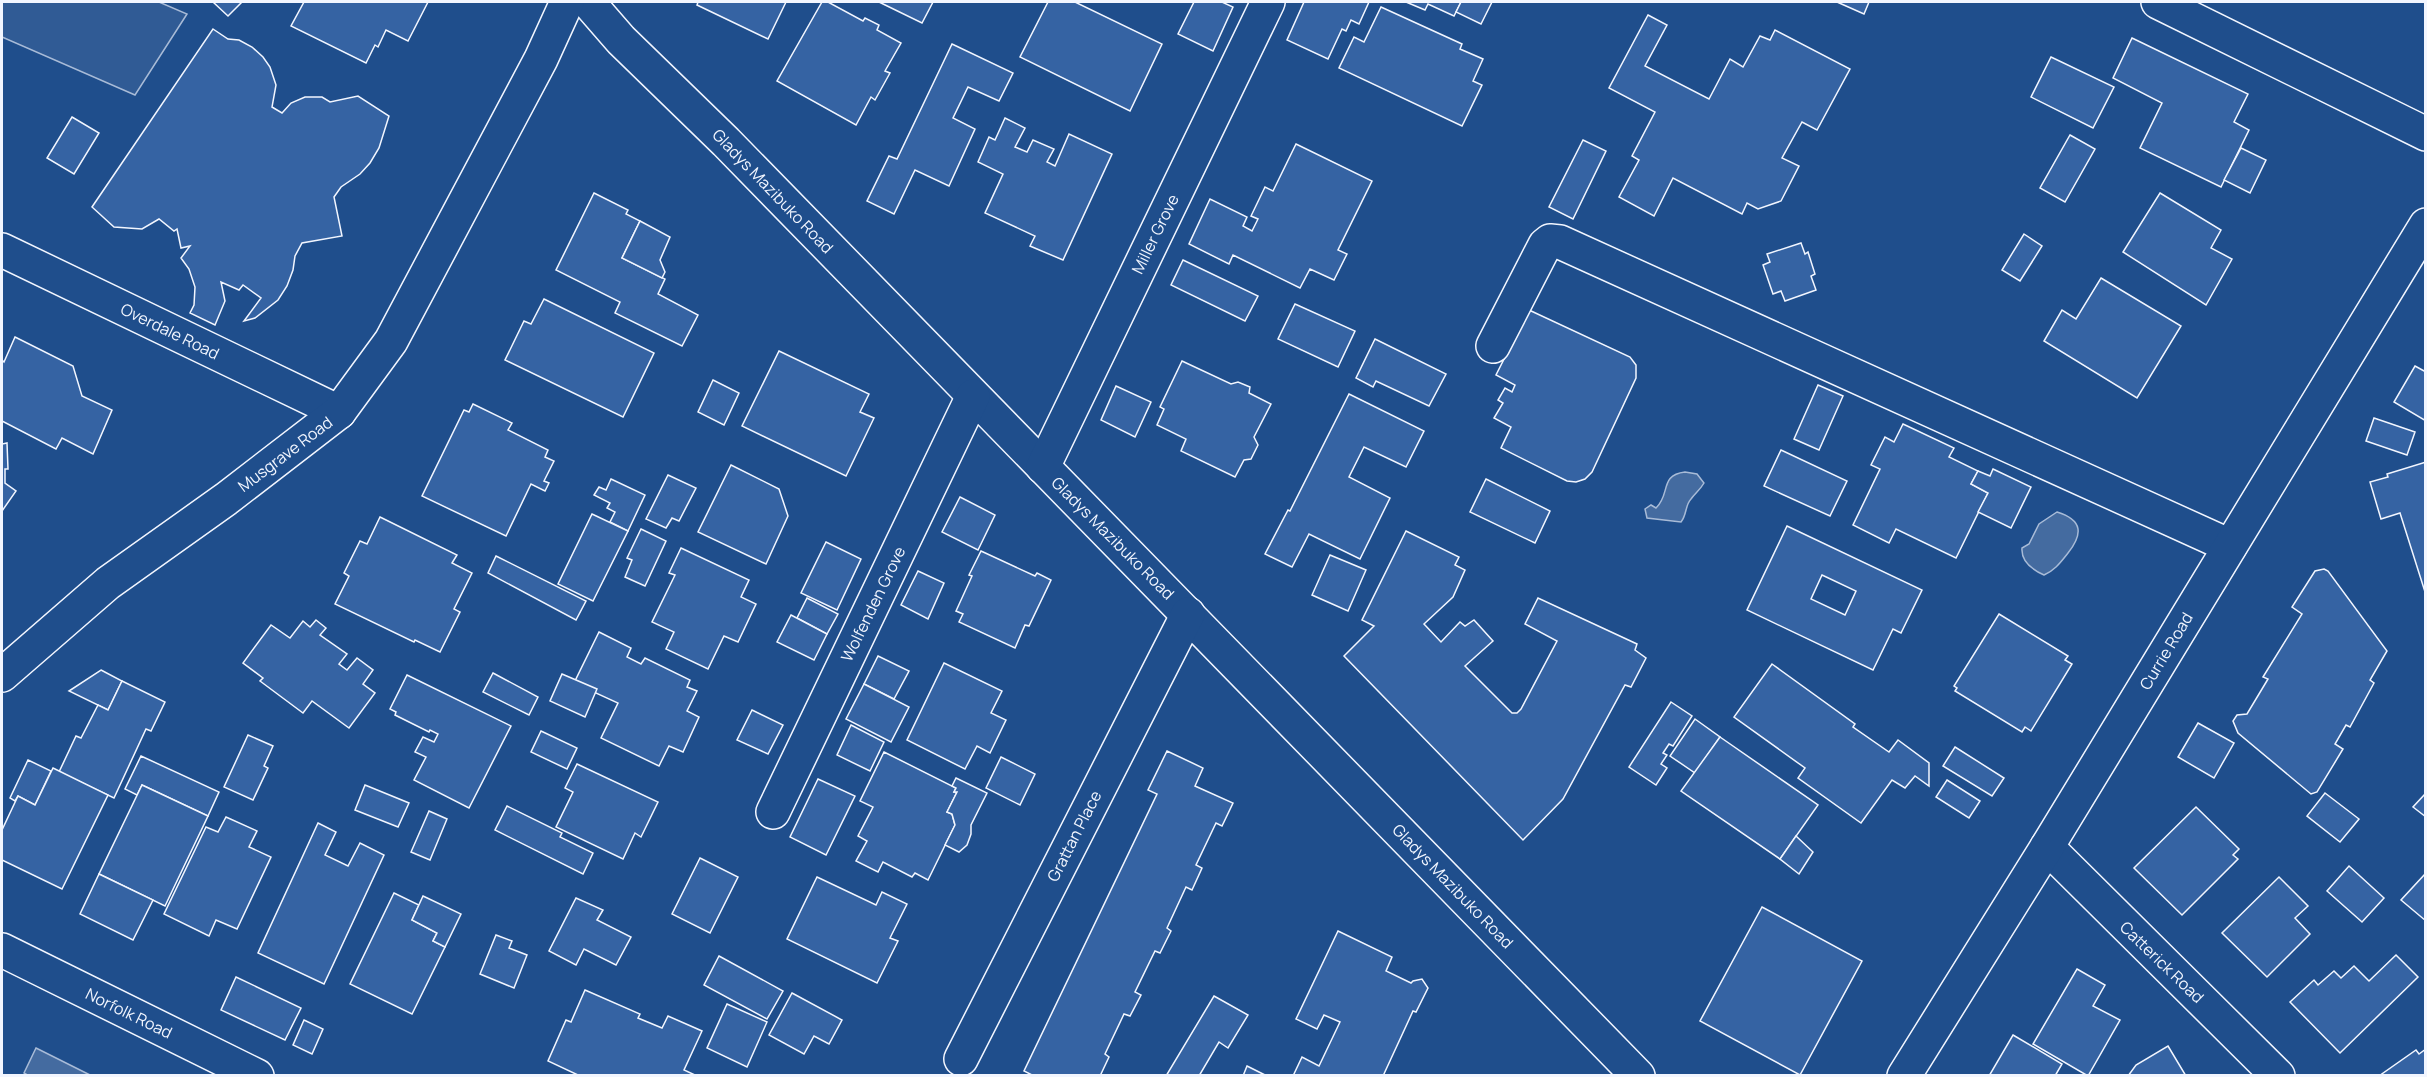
<svg xmlns="http://www.w3.org/2000/svg" width="2427" height="1077" viewBox="0 0 2427 1077" font-family="Manrope,sans-serif">
<style>
.green{fill:#305b95;stroke:#a8bbd7;stroke-width:1.5}
.water{fill:#446ba0;stroke:#a8bbd7;stroke-width:1.5}
.building{fill:#3563a3;stroke:#f2f6ff;stroke-width:1.5;fill-rule:evenodd}
.lines{fill:none;stroke-linecap:round;stroke-linejoin:round}
.minor-casing{stroke:#f2f6ff;stroke-width:36}
.minor{stroke:#1f4e8c;stroke-width:33}
.labels{text-anchor:middle;dominant-baseline:central;stroke-width:4.5;stroke-linejoin:round;paint-order:stroke}
.street-label{font-size:16px;fill:#f2f6ff;stroke:#1f4e8c}
</style>
<rect width="100%" height="100%" fill="#1f4e8c"/>
<!-- green -->
<path class="green" d="M2 2H159L187 14 135 95 2 37Z"/>
<!-- water -->
<g class="water">
<path d="M1685 472 1697 474 1704 483C1700 490 1695 493 1691 499 1685 505 1687 515 1681 522L1647 518 1645 509 1651 505 1656 508C1671 494 1659 475 1685 472Z"/>
<path d="M2057 512C2083 520 2083 534 2068 553 2060 563 2055 570 2044 575 2033 570 2021 561 2022 548L2029 544 2039 524Z"/>
<path d="M36 1048 90 1075 29 1076 24 1073Z"/>
</g>
<!-- building -->
<g class="building">
<path d="M213 2H242L228 16Z"/>
<path d="M304 2H428L408 41 386 30 378 47 375 45 366 63 291 26Z"/>
<path d="M698 2H786L768 39 697 5Z"/>
<path d="M822 2H828L863 21 865 18 879 25 877 30 901 43 885 71 890 73 875 100 871 97 856 125 777 81Z"/>
<path d="M879 2H933L922 23Z"/>
<path d="M1048 2H1075L1162 44 1130 111 1020 57Z"/>
<path d="M1194 2H1222L1233 7 1213 51 1178 34Z"/>
<path d="M1304 2H1369L1359 24 1351 20 1346 31 1342 29 1328 59 1287 40Z"/>
<path d="M1406 2H1461L1454 16 1428 4 1425 10Z"/>
<path d="M1461 2H1492L1481 24 1456 12Z"/>
<path d="M1837 2H1869L1864 14Z"/>
<path d="M1381 7 1462 44 1460 49 1483 59 1473 81 1482 85 1462 126 1339 68 1354 37 1364 42Z"/>
<path d="M1648 15 1667 25 1645 66 1709 99 1730 59 1743 67 1760 36 1770 40 1775 30 1850 69 1817 130 1802 122 1782 158 1799 166 1781 201 1758 209 1747 203 1742 214 1673 178 1654 216 1619 197 1639 160 1632 156 1655 112 1609 88Z"/>
<path d="M213 29 228 39 239 40 252 47 263 57 270 67 276 85 272 107 282 113 291 103 305 97H322L330 102 358 96 389 116 379 148 370 163 360 174 341 187 334 197 342 236 302 243 295 256 293 270 287 286 278 300 255 318 244 321 261 298 243 285 239 290 221 282 225 301 215 325 190 313 194 305 195 287 189 269 181 258 190 246 181 248 177 229 174 231 159 219 142 229 114 227 92 207Z"/>
<path d="M2132 38 2248 94 2234 122 2249 130 2221 187 2140 148 2162 103 2113 78Z"/>
<path d="M952 44 1013 73 999 101 968 87 953 118 975 129 949 186 915 170 894 214 867 201 889 156 897 159Z"/>
<path d="M2051 57 2114 87 2093 128 2031 97Z"/>
<path d="M72 117 99 133 74 174 47 158Z"/>
<path d="M1005 118 1025 128 1015 147 1027 152 1033 140 1054 149 1047 162 1055 166 1069 134 1112 154 1063 260 1030 246 1035 236 985 213 1003 174 978 162 989 137 995 140Z"/>
<path d="M2070 135 2095 149 2065 202 2040 188Z"/>
<path d="M1583 140 1606 151 1573 219 1549 207Z"/>
<path d="M1296 144 1372 181 1338 250 1347 254 1334 280 1310 269 1300 288 1233 255 1229 264 1189 244 1210 199 1247 217 1243 226 1252 231 1258 219 1251 216 1265 187 1273 191Z"/>
<path d="M2241 148 2266 160 2250 193 2224 180Z"/>
<path d="M594 193 628 210 626 214 640 221 622 258 665 279 658 294 698 315 682 346 615 313 620 302 556 270Z"/>
<path d="M2160 193 2221 230 2211 248 2232 259 2206 305 2123 252Z"/>
<path d="M640 221 670 237 660 260 665 272 662 278 622 258Z"/>
<path d="M2024 234 2042 246 2020 281 2002 270Z"/>
<path d="M1801 243 1805 254 1808 252 1815 274 1811 276 1816 290 1785 301 1781 291 1773 294 1763 265 1770 262 1767 254Z"/>
<path d="M1183 260 1258 296 1245 321 1171 285Z"/>
<path d="M2101 278 2181 326 2137 398 2044 341 2062 310 2076 319Z"/>
<path d="M544 299 654 353 623 417 505 360 524 321 531 324Z"/>
<path d="M1295 304 1355 331 1338 367 1278 339Z"/>
<path d="M1529 310 1630 357 1636 365V378L1592 472 1585 479 1576 482 1567 481 1501 448 1511 427 1494 418 1503 403 1498 400 1505 388 1512 392 1515 385 1496 375Z"/>
<path d="M15 337 73 366 82 396 112 410 93 454 62 438 56 449 2 421V360L4 362Z"/>
<path d="M1375 339 1446 374 1429 406 1376 381 1373 387 1356 378Z"/>
<path d="M779 351 869 394 860 412 874 418 846 476 742 426Z"/>
<path d="M1182 361 1231 384 1238 382 1250 387 1249 393 1271 404 1254 437 1258 445 1251 459 1244 460 1235 477 1181 451 1186 439 1157 425 1164 409 1160 407Z"/>
<path d="M2415 366 2426 372V421L2394 402Z"/>
<path d="M713 380 739 393 724 425 698 412Z"/>
<path d="M1818 385 1843 396 1819 450 1794 439Z"/>
<path d="M1116 386 1151 402 1135 437 1101 420Z"/>
<path d="M1349 394 1424 431 1406 467 1364 447 1349 477 1390 498 1360 559 1309 534 1292 567 1265 554 1288 510 1290 511Z"/>
<path d="M473 404 512 423 508 430 548 450 545 457 554 461 544 481 549 483 545 491 531 484 506 536 422 496 464 410 469 412Z"/>
<path d="M2374 418 2415 432 2407 455 2366 441Z"/>
<path d="M1903 424 1954 448 1949 457 1978 471 1971 484 1988 493 1956 558 1896 529 1889 543 1853 525 1880 469 1871 465 1885 437 1894 442Z"/>
<path d="M7 443 8 469H5V483L16 491 2 511V444Z"/>
<path d="M1781 450 1847 481 1830 516 1764 486Z"/>
<path d="M2426 462V595L2400 513 2381 519 2370 482 2388 477 2387 474Z"/>
<path d="M731 465 779 489 788 516 766 564 698 532Z"/>
<path d="M1993 469 2031 487 2011 528 1978 512 1988 493 1971 484 1978 471 1990 476Z"/>
<path d="M668 475 696 488 679 521 672 518 666 528 646 519Z"/>
<path d="M611 479 645 495 628 531 610 522 615 512 607 508 610 503 594 495 599 487 606 490Z"/>
<path d="M1486 479 1550 511 1535 543 1470 512Z"/>
<path d="M960 497 995 515 978 550 942 532Z"/>
<path d="M592 514 628 531 593 601 558 584Z"/>
<path d="M380 517 457 555 452 563 472 573 454 609 460 612 440 652 415 640 414 642 335 604 349 576 344 573 360 541 367 544Z"/>
<path d="M1787 526 1922 590 1901 633 1893 629 1873 670 1747 610ZM1822 575 1856 591 1845 615 1811 599Z"/>
<path d="M641 529 666 541 645 586 625 577 632 560 627 558Z"/>
<path d="M1406 531 1459 557 1455 565 1465 570 1453 597 1424 624 1441 642 1460 622 1465 626 1474 620 1493 641 1465 666 1512 713H1517L1521 709 1557 641 1525 624 1538 598 1637 644 1635 650 1646 658 1631 687 1625 685 1563 799 1523 840 1344 656 1374 626 1362 620Z"/>
<path d="M826 542 861 559 837 610 801 593Z"/>
<path d="M681 548 749 580 741 597 756 604 738 642 724 636 708 669 666 649 674 632 652 622 675 575 669 573Z"/>
<path d="M981 551 1035 576 1037 573 1051 580 1029 626 1025 625 1015 648 959 622 963 614 956 611 972 576 969 575Z"/>
<path d="M1330 555 1366 570 1348 611 1312 595Z"/>
<path d="M496 556 586 601 576 620 488 573Z"/>
<path d="M2324 569 2328 571 2387 651 2370 680 2374 683 2350 727 2346 725 2335 744 2343 749 2317 792 2311 794 2238 733 2233 721 2237 715 2247 714 2268 679 2263 677 2302 614 2292 607 2315 571Z"/>
<path d="M918 571 944 583 928 619 901 605Z"/>
<path d="M807 598 838 614 827 634 797 618Z"/>
<path d="M1999 614 2068 656 2065 660 2072 664 2031 731 2025 727 2022 732 1955 691 1957 688 1954 686Z"/>
<path d="M791 615 827 634 814 660 777 642Z"/>
<path d="M316 620 326 628 320 635 347 654 339 664 347 670 357 658 373 670 363 684 375 693 349 728 312 701 303 713 260 681 263 678 243 663 271 625 290 638 303 621 310 627Z"/>
<path d="M599 632 631 648 627 657 641 664 645 658 690 680 687 687 697 691 687 711 699 717 683 752 669 746 659 766 601 738 618 703 574 683Z"/>
<path d="M878 656 909 671 894 699 864 684Z"/>
<path d="M944 663 1002 691 991 713 1006 720 990 753 977 746 965 769 907 740Z"/>
<path d="M1772 664 1855 724 1853 727 1889 752 1898 740 1929 763V786L1915 776 1905 788 1892 780 1861 823 1798 778 1805 768 1734 717Z"/>
<path d="M101 670 122 681 108 710 69 691Z"/>
<path d="M493 673 538 697 529 715 483 692Z"/>
<path d="M562 674 597 689 585 717 550 701Z"/>
<path d="M407 675 511 726 469 808 414 780 426 757 415 752 423 737 434 742 438 734 430 730 429 732 395 715 396 712 390 709Z"/>
<path d="M122 681 165 702 151 731 146 729 114 798 59 772 76 736 81 738 98 705 108 710Z"/>
<path d="M864 684 909 707 891 742 846 719Z"/>
<path d="M1671 702 1692 716 1673 746 1669 744 1663 753 1667 755 1661 764 1667 768 1656 785 1629 767Z"/>
<path d="M752 710 783 725 768 754 737 740Z"/>
<path d="M1695 719 1720 737 1695 773 1670 756Z"/>
<path d="M2198 723 2234 743 2214 778 2178 757Z"/>
<path d="M851 725 884 742 870 771 837 755Z"/>
<path d="M541 731 577 748 567 769 531 752Z"/>
<path d="M248 735 273 746 264 766 268 768 253 800 224 787Z"/>
<path d="M1720 737 1818 805 1780 859 1681 791Z"/>
<path d="M1955 747 2004 778 1992 796 1943 766Z"/>
<path d="M1167 751 1203 768 1195 786 1233 803 1222 826 1216 823 1196 865 1202 868 1192 890 1186 887 1167 928 1171 931 1160 953 1155 951 1135 992 1141 995 1130 1016 1124 1014 1105 1054 1109 1057 1100 1076H1034L1024 1071 1157 794 1148 790Z"/>
<path d="M884 752 956 788 954 792H957L947 812 952 814 955 825 928 880 915 873 912 877 883 862 878 872 856 861 867 841 858 836 873 807 860 801Z"/>
<path d="M141 756 219 792 208 816 142 785 137 795 125 789Z"/>
<path d="M1001 757 1035 774 1020 805 986 788Z"/>
<path d="M28 760 51 771 35 805 18 796 15 801 10 798Z"/>
<path d="M577 764 658 802 641 837 635 833 623 859 556 827 573 792 565 788Z"/>
<path d="M53 768 108 795 62 889 2 860V830L18 796 35 805Z"/>
<path d="M956 778 987 793 971 825V834L967 845 959 852 945 845 955 825 952 814 947 812 957 792H954L956 788 952 786Z"/>
<path d="M818 779 855 796 826 855 790 837Z"/>
<path d="M1947 780 1980 801 1969 818 1936 797Z"/>
<path d="M142 785 208 816 165 906 99 874Z"/>
<path d="M365 785 409 803 398 827 355 810Z"/>
<path d="M2325 793 2359 819 2340 842 2307 816Z"/>
<path d="M2426 793V817L2413 807Z"/>
<path d="M507 806 562 833 560 837 593 853 583 874 495 830Z"/>
<path d="M2196 807 2239 849 2233 855 2238 859 2182 915 2134 868Z"/>
<path d="M429 811 447 819 430 860 411 852Z"/>
<path d="M226 817 257 831 249 847 271 857 237 929 216 920 209 936 164 914 206 827 218 832Z"/>
<path d="M318 823 336 832 325 855 348 866 360 843 384 855 324 984 258 953Z"/>
<path d="M1796 836 1813 852 1799 874 1780 859Z"/>
<path d="M700 858 738 877 710 933 672 914Z"/>
<path d="M2349 866 2384 898 2362 922 2327 891Z"/>
<path d="M2426 873V921L2401 900Z"/>
<path d="M99 874 153 900 133 940 80 914Z"/>
<path d="M817 877 876 905 882 892 907 904 890 938 898 941 877 983 787 939Z"/>
<path d="M2279 877 2308 906 2295 918 2310 934 2267 977 2222 933Z"/>
<path d="M394 893 419 905 412 920 437 933 433 941 445 947 412 1014 350 984Z"/>
<path d="M423 896 461 914 445 947 433 941 437 933 412 920Z"/>
<path d="M576 898 603 910 597 920 631 937 616 965 584 949 576 965 549 951Z"/>
<path d="M1762 907 1862 961 1800 1075 1700 1021Z"/>
<path d="M1338 931 1392 957 1386 971 1411 983 1413 981 1422 979 1428 988 1416 1012 1413 1011 1383 1076H1293L1302 1057 1319 1066 1340 1022 1324 1015 1317 1029 1296 1019Z"/>
<path d="M496 935 512 941 509 948 527 955 514 988 480 974Z"/>
<path d="M2396 955 2418 977 2340 1053 2290 1002 2314 980 2318 985 2334 971 2341 978 2354 966 2369 981Z"/>
<path d="M719 956 783 991 767 1019 704 985Z"/>
<path d="M2077 969 2105 985 2093 1006 2120 1020 2088 1076 2033 1044Z"/>
<path d="M236 977 301 1008 285 1040 221 1010Z"/>
<path d="M585 990 640 1014 638 1018 662 1028 668 1016 702 1031 684 1070 697 1076H580L548 1061 566 1020 571 1022Z"/>
<path d="M792 993 842 1020 829 1044 814 1036 804 1054 769 1035Z"/>
<path d="M1214 996 1248 1015 1228 1048 1219 1042 1199 1076H1166Z"/>
<path d="M727 1004 767 1022 747 1067 707 1048Z"/>
<path d="M304 1020 323 1029 312 1054 293 1045Z"/>
<path d="M2013 1035 2062 1064 2055 1076H1989Z"/>
<path d="M2168 1046 2186 1076H2128L2136 1065Z"/>
<path d="M2426 1049V1076H2379L2416 1050 2419 1054Z"/>
<path d="M1247 1066 1267 1076H1243Z"/>
</g>
<g class="lines">
<defs>
<g id="minor">
<path d="M588 2 621 40 726 142 1638 1076"/>
<path d="M2158 2 2426 134"/>
<path d="M2 250 339 412"/>
<path d="M1493 346 1545 245 1550 241 1560 242 2230 546"/>
<path d="M1043 467 1268 2"/>
<path d="M2 675 108 583 226 499 339 412 391 341 541 59 567 2"/>
<path d="M773 812 973 396"/>
<path d="M2047 847 2278 1076"/>
<path d="M2 950 257 1076"/>
<path d="M961 1059 1188 614"/>
<path d="M1904 1076 2047 847 2426 225"/>
</g>
</defs>
<!-- minor casing -->
<use href="#minor" class="minor-casing"/>
<!-- minor -->
<use href="#minor" class="minor"/>
</g>
<g class="labels">
<!-- street labels -->
<g class="street-label">
<text transform="translate(773 191) rotate(46)">Gladys Mazibuko Road</text>
<text transform="translate(1155 234) rotate(-64)">Miller Grove</text>
<text transform="translate(170 331) rotate(26)">Overdale Road</text>
<text transform="translate(285 454) rotate(-37)">Musgrave Road</text>
<text transform="translate(1113 538) rotate(45)">Gladys Mazibuko Road</text>
<text transform="translate(873 604) rotate(-64)">Wolfenden Grove</text>
<text transform="translate(2166 651) rotate(-59)">Currie Road</text>
<text transform="translate(1074 836) rotate(-63)">Grattan Place</text>
<text transform="translate(1453 886) rotate(46)">Gladys Mazibuko Road</text>
<text transform="translate(2162 962) rotate(44)">Catterick Road</text>
<text transform="translate(129 1013) rotate(26)">Norfolk Road</text>
</g>
</g>
<!-- border -->
<rect width="2427" height="1077" fill="none" stroke="#f2f6ff" stroke-width="6"/>
</svg>
